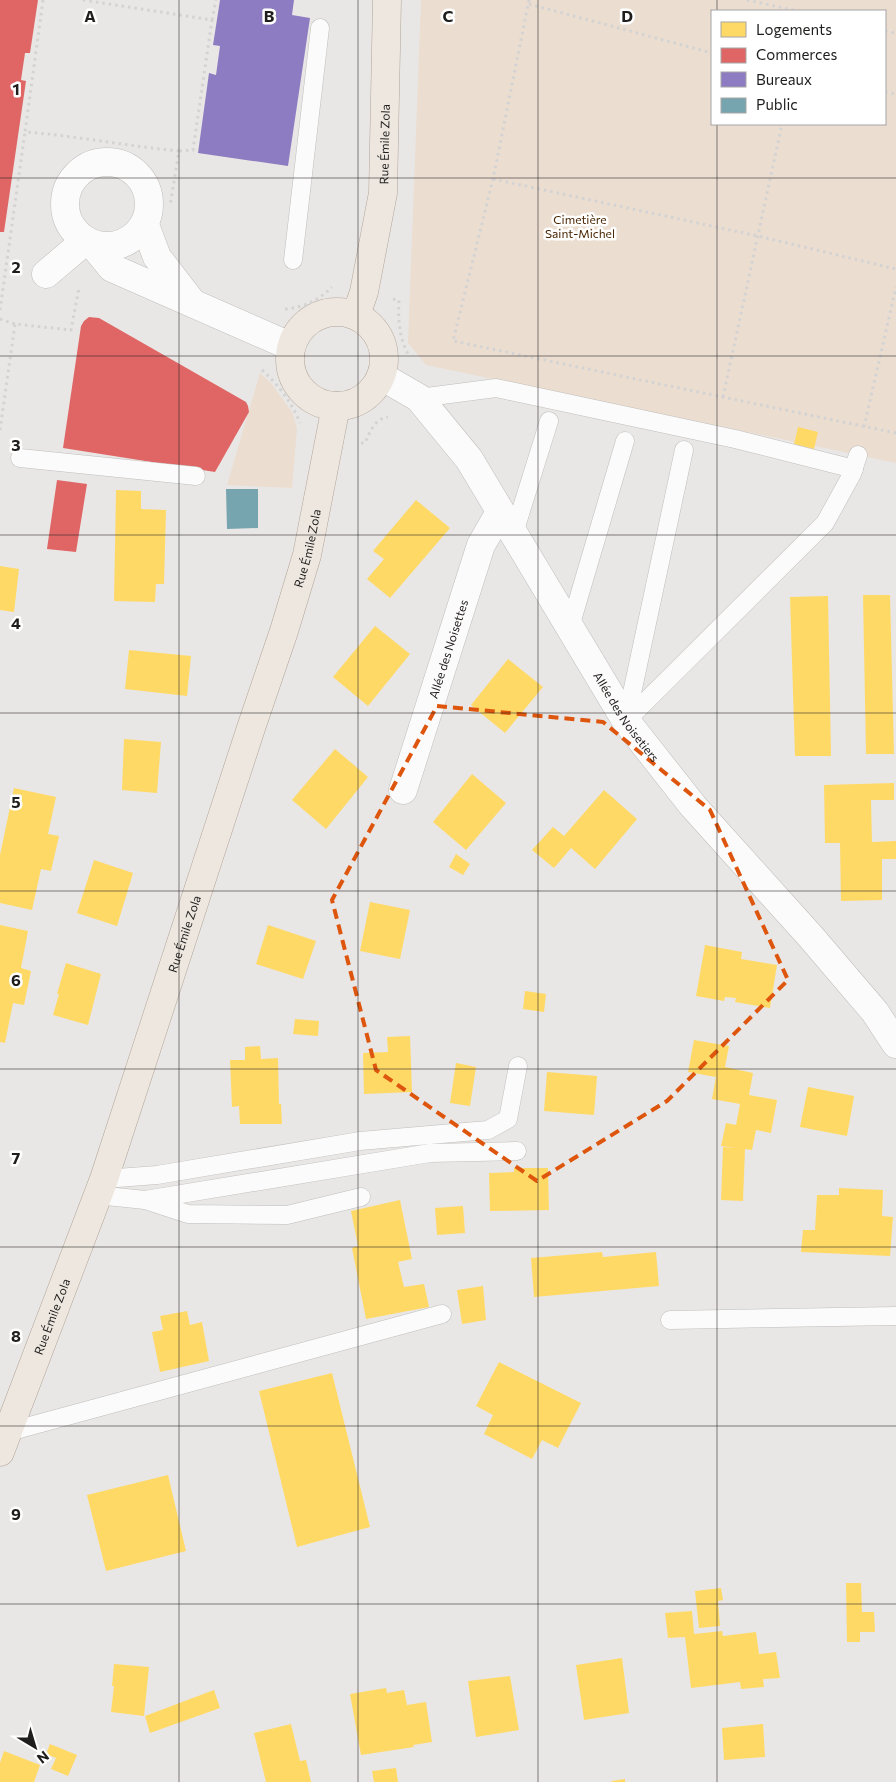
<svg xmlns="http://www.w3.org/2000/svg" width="896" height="1782" viewBox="0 0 896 1782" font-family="Commissioner,sans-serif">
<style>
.green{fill:#ebddd0;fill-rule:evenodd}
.homes{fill:#ffd966}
.shops{fill:#e06666}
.offices{fill:#8e7cc3}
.public{fill:#76a5af}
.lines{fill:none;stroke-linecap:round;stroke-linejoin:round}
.service-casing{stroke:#bfbebc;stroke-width:19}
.minor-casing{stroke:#bfbebc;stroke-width:29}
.primary-casing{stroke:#b1a498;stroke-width:29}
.path{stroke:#d4d3d3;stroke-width:3;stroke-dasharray:2.5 4;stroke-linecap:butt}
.service{stroke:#fcfbfb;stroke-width:18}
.minor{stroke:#fcfbfb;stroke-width:28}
.primary{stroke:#ede7e0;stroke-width:28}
.marked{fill:none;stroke:#de560d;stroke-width:4;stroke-dasharray:10 6;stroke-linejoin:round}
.grid{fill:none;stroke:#201e1d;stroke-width:1;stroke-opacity:0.55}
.labels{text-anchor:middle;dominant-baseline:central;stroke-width:5;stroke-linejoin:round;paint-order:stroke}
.street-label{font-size:12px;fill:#201e1d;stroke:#fff}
.park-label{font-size:12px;fill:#472400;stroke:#fff}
.grid-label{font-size:16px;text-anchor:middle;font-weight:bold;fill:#201e1d;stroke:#fff;stroke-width:5;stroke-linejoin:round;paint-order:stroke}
</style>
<rect width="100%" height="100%" fill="#e9e7e5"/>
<!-- green -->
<g class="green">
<path d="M421 0H896V463L426 365 408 343ZM712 11H885V124H712Z"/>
<path d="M260 373 271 383 292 412 297 428 292 488 227 485Z"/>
</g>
<!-- homes -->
<g class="homes">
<path d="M798 427 818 432 814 449 794 444Z"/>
<path d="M116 490 141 491V509L166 510 164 584H156L155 602 114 601Z"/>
<path d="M416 500 450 528 390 598 367 579 384 559 373 551Z"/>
<path d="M0 566 19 569 14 612 0 610Z"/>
<path d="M863 595H890L894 754H866Z"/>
<path d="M828 596 831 756H795L790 597Z"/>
<path d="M375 626 410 654 368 706 333 677Z"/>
<path d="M129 650 191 656 187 696 125 689Z"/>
<path d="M508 659 543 687 505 733 471 705Z"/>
<path d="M124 739 161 742 157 793 122 790Z"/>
<path d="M335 749 368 777 326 829 292 800Z"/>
<path d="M472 774 506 803 466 850 433 822Z"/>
<path d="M894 783V800H871L872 842 896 841V859H882V900L841 901 840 843H825L824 785Z"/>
<path d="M14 788 56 797 48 834 59 836 51 871 41 869 32 910 0 903V855Z"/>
<path d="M604 790 637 819 595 869 571 848 554 868 532 850 553 827 564 836Z"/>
<path d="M456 854 470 864 463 875 449 867Z"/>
<path d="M94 860 133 873 117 926 77 913Z"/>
<path d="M370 902 410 910 400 959 360 951Z"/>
<path d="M0 925 28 931 21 968 31 971 24 1005 13 1003 5 1043 0 1042Z"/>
<path d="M268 925 316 941 303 979 256 964Z"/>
<path d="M705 945 742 952 741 959 777 965 770 1008 735 1002 736 998 725 997 724 1001 696 996Z"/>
<path d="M66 963 101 974 88 1025 53 1015 59 994H57Z"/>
<path d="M525 991 546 994 544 1012 523 1009Z"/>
<path d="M295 1019 319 1021 318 1036 293 1034Z"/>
<path d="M410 1036 412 1092 364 1094 363 1053 388 1052 387 1037Z"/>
<path d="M694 1040 729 1046 725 1067 753 1073 749 1095 777 1100 771 1133 756 1130 752 1150 745 1149 743 1201 721 1200 723 1147 736 1148 721 1146 726 1123 736 1125 740 1104 712 1099 716 1077 688 1072Z"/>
<path d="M260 1046 261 1059 278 1058 279 1104H281L282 1124H240L239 1106 232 1107 230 1060H245V1047Z"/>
<path d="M456 1063 476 1067 470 1106 450 1103Z"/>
<path d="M547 1072 597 1076 594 1115 544 1111Z"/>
<path d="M808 1087 854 1096 847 1136 800 1127Z"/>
<path d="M514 1168H548L549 1210 490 1211 489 1173 514 1172Z"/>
<path d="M839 1188 883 1190 882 1216 893 1217 890 1256 801 1252 803 1230H815L817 1195H839Z"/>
<path d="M400 1200 412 1259 398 1262 404 1287 424 1284 429 1307 366 1319 352 1248 358 1246 351 1211Z"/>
<path d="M463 1206 465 1233 437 1235 435 1208Z"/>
<path d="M602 1252 603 1257 656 1252 659 1286 534 1297 531 1258Z"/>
<path d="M483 1286 486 1320 462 1324 457 1290Z"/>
<path d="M187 1311 190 1325 202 1322 209 1361 160 1372 152 1332 163 1330 160 1316Z"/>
<path d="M499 1362 581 1403 558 1448 542 1440 532 1459 484 1434 493 1415 476 1406Z"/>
<path d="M332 1373 370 1527 297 1547 259 1391Z"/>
<path d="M168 1475 186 1551 106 1571 87 1495Z"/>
<path d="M846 1583H861L862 1612H874L875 1632H860V1642H847Z"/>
<path d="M721 1588 723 1600 718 1601 720 1626 699 1628 695 1591Z"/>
<path d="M692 1611 694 1634 722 1631 723 1636 756 1632 759 1654 776 1652 780 1678 763 1679 764 1687 741 1689 740 1682 691 1688 685 1637 668 1638 665 1613Z"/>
<path d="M622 1658 629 1713 584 1720 576 1665Z"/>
<path d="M114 1664 149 1667 144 1716 111 1712 114 1686H112Z"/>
<path d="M510 1676 519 1730 476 1737 468 1681Z"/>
<path d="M386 1688 387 1693 404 1690 407 1705 426 1702 432 1742 413 1745 414 1747 361 1755 350 1694Z"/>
<path d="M214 1690 220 1708 150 1733 145 1716Z"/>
<path d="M291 1724 300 1761 306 1760 311 1782H266L254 1733Z"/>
<path d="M763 1724 765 1757 724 1760 722 1728Z"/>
<path d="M50 1744 77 1755 68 1776 51 1769 56 1758 46 1754Z"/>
<path d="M4 1751 40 1765 34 1782H0V1763Z"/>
<path d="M396 1768 398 1782H374L372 1771Z"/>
<path d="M625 1779V1782H612V1781Z"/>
</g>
<!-- shops -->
<g class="shops">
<path d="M0 0H38L30 53H25L21 80 26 81 4 232H0Z"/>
<path d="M89 317 99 318 246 402 248 406 249 412 215 472 63 448 81 326 84 321Z"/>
<path d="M57 480 87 484 76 552 47 549Z"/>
</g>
<!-- offices -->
<path class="offices" d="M220 0H294L292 15 310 18 288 166 198 153 209 73 216 75 220 46 213 45Z"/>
<!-- public -->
<path class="public" d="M226 489H258V528L227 529Z"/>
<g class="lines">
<defs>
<g id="service">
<path d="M293 260 320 28"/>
<path d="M419 398 496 388 735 439 854 469"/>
<path d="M20 458 196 476"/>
<path d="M514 533 549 421"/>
<path d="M570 627 625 441"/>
<path d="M626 721 825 523 852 474 858 455"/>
<path d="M626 721 684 450"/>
<path d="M104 1179 157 1175 360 1141 488 1130 508 1119 518 1066"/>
<path d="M97 1195 145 1200 188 1214 287 1215 361 1197"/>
<path d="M145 1200 430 1153 517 1151"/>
<path d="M670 1320 896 1316"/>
<path d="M8 1432 442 1314"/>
</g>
<g id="minor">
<circle cx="107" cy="204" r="42"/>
<path d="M145 225 157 257 191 301"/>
<path d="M93 245 112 268 290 346"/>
<path d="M46 274 85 241"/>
<path id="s1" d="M381 376 419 398 469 459 626 721 693 806 811 937 875 1012 896 1044"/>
<path id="s2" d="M403 790 481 545 500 512"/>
</g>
<g id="primary">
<circle cx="337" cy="359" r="47"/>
<path id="s3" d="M356 315 364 292 383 193 387 0"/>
<path id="s4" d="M0 1452 104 1179 251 728 284 631 307 555 336 406"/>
</g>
</defs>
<!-- service casing -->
<use href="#service" class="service-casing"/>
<!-- minor casing -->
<use href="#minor" class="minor-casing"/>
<!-- primary casing -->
<use href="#primary" class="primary-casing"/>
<!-- path -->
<g class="path">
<path d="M43 0 25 132C77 136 127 146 179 151L170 206"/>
<path d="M83 0 212 20 193 150 179 151"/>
<path d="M529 0 493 179 453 341 896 433"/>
<path d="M747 0 798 11"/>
<path d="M529 4 712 53"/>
<path d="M212 20 216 0"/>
<path d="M885 31 896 33"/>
<path d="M885 92 896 94"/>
<path d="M493 179 758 236 896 269"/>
<path d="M393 299 399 300C398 321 399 337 409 356"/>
<path d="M285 309C304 307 318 301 332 287"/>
<path d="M0 310 25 132"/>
<path d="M0 319 15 324"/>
<path d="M262 370C278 384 292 403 300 423"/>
<path d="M723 397 782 124"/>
<path d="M864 427 896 287"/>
<path d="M0 430 15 324 71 330 79 288"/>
<path d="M361 443H365C370 432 374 419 388 417"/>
</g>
<!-- service -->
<use href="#service" class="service"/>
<!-- minor -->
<use href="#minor" class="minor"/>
<!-- primary -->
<use href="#primary" class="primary"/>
</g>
<!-- marked area -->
<path class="marked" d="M437 706 603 722 710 810 788 980 667 1101 537 1181 376 1070 332 900Z"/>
<!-- grid -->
<path class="grid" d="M179 0V1782M358 0V1782M538 0V1782M717 0V11M717 124V1782M0 178H896M0 356H896M0 535H896M0 713H896M0 891H896M0 1069H896M0 1247H896M0 1426H896M0 1604H896"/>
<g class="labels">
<!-- street labels -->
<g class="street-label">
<text stroke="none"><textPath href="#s3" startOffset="174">Rue Émile Zola</textPath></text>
<text stroke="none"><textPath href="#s4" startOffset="955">Rue Émile Zola</textPath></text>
<text stroke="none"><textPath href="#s2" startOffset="148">Allée des Noisettes</textPath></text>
<text stroke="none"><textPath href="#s1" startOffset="425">Allée des Noisetiers</textPath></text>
<text stroke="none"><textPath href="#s4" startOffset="550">Rue Émile Zola</textPath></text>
<text stroke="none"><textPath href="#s4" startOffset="145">Rue Émile Zola</textPath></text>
</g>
<!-- park labels -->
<g class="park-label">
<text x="580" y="219">Cimetière<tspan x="580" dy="14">Saint-Michel</tspan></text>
</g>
</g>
<g class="grid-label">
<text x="90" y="22">A</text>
<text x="269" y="22">B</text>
<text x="448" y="22">C</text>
<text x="627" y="22">D</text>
<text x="16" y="95">1</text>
<text x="16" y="273">2</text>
<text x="16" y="451">3</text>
<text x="16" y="629">4</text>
<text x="16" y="808">5</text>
<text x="16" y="986">6</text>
<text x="16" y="1164">7</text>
<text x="16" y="1342">8</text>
<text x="16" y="1520">9</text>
</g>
<!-- legend -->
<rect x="711" y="10" width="175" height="115" fill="#ffffff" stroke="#a6a5a5"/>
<rect x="721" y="22" width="25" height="15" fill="#ffd966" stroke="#a6a5a5"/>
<text x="756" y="35" font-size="15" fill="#201e1d">Logements</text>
<rect x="721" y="48" width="25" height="15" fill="#e06666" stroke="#a6a5a5"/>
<text x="756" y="60" font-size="15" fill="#201e1d">Commerces</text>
<rect x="721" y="72" width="25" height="15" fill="#8e7cc3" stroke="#a6a5a5"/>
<text x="756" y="85" font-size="15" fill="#201e1d">Bureaux</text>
<rect x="721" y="98" width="25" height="15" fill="#76a5af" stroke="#a6a5a5"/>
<text x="756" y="110" font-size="15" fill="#201e1d">Public</text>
<!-- north arrow -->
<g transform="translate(35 1747) rotate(142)" stroke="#ffffff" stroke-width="4" paint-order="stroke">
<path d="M0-4L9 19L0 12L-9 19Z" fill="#201e1d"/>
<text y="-8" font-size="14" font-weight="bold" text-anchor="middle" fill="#201e1d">N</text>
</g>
</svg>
